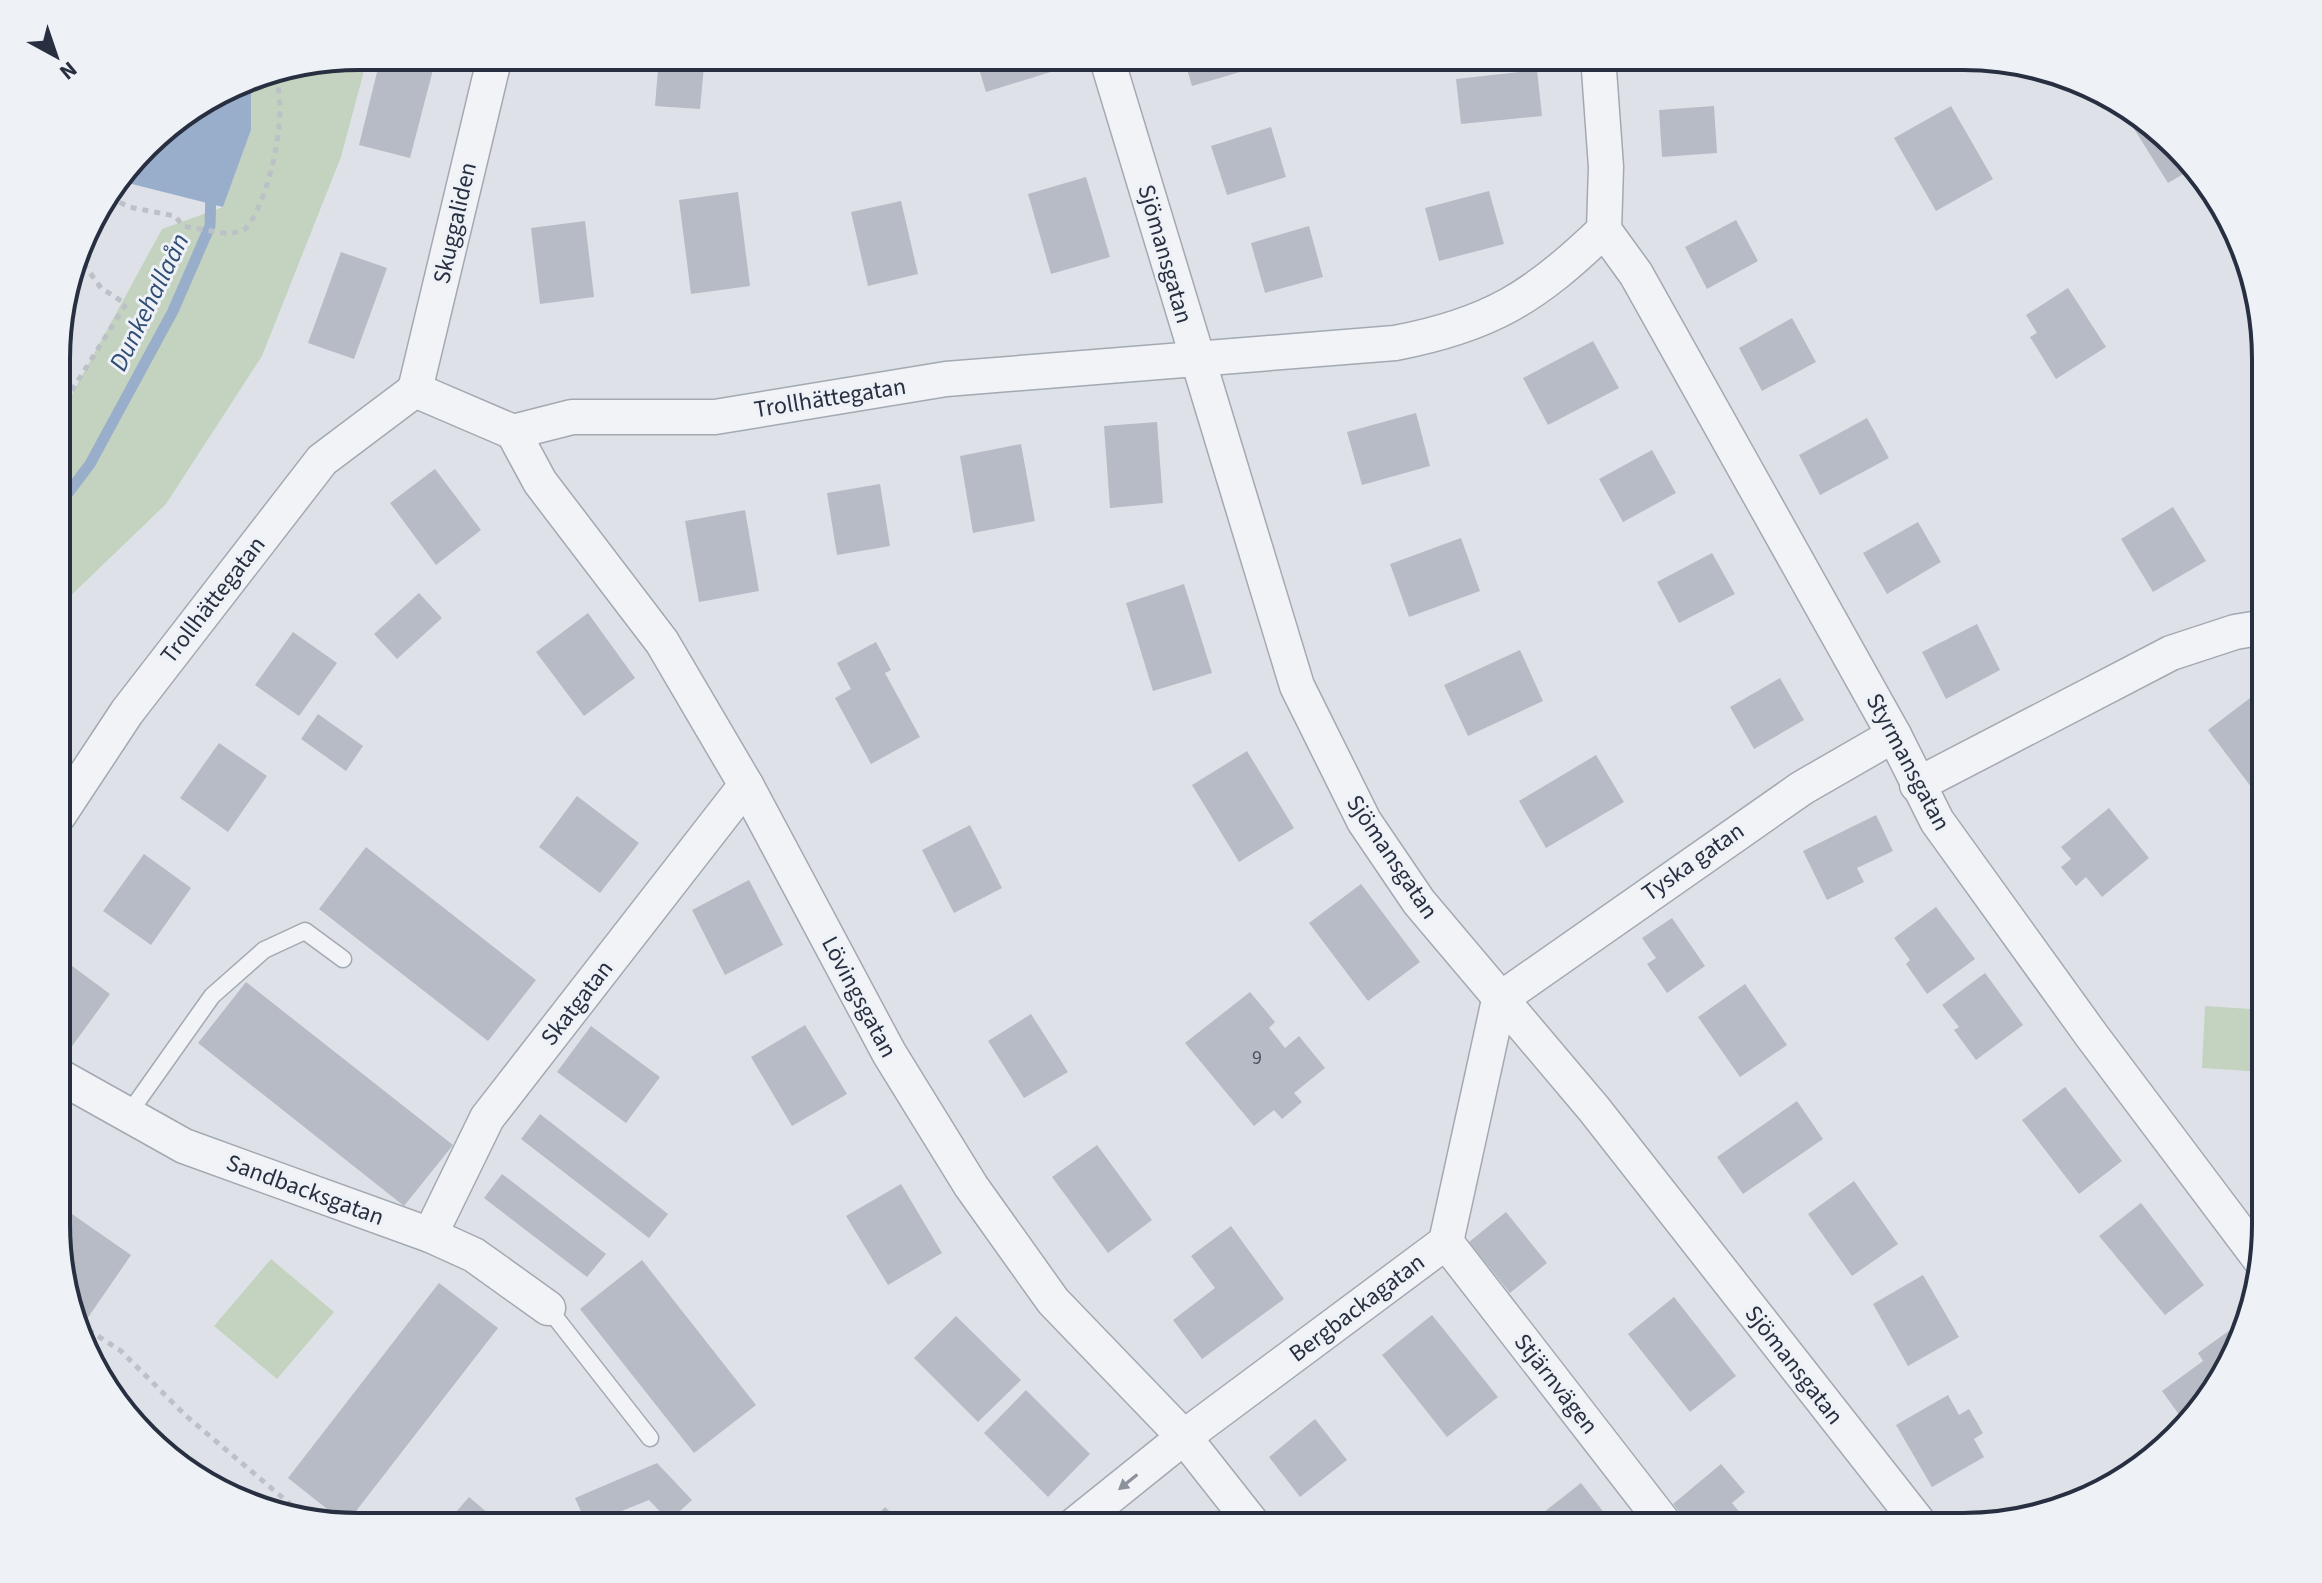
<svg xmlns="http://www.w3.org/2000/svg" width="2322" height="1583" viewBox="0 0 2322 1583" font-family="'Source Sans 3',sans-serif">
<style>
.green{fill:#c3d3bf}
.water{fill:#98aeca}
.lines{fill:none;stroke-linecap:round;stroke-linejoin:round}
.stream{stroke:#98aeca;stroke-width:11}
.building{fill:#b6bbc5}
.lane-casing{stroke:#a3a9b2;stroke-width:19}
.street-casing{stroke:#a3a9b2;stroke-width:37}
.path{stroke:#bcc0c7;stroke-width:5;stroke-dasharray:6 6;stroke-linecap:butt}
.lane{stroke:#f1f3f7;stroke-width:16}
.street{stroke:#f1f3f7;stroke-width:34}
.oneway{fill:#8c919c}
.labels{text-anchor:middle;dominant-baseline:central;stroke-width:6;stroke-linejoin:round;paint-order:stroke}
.number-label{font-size:20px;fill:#4b5261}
.street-label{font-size:24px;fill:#272f40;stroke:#eef1f6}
.water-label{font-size:26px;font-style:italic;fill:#304c75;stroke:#eef1f6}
.rim{fill:none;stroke:#272f40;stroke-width:4}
</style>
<rect width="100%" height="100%" fill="#dee2e8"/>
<!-- green -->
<g class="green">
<path d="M359 56H368L341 157 262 356 166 504 59 607V418L162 229 223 207 251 130V77Z"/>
<path d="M2205 1006 2265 1010V1072L2202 1068Z"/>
<path d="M271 1259 334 1312 277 1379 214 1326Z"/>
</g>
<!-- water -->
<path class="water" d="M251 77V130L223 207 120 181 159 131Z"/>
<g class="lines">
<!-- stream -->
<path class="stream" d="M59 505 90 464 173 311 210 226 211 190"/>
</g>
<!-- building -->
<g class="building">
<path d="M381 56H409L435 62 410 158 359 145Z"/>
<path d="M659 56H705L700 109 655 106Z"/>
<path d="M975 56H1049L1054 71 986 92Z"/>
<path d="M1183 56H1244L1247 70 1192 86Z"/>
<path d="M1537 70 1542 116 1461 124 1456 79Z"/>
<path d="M1714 106 1717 153 1662 157 1659 110Z"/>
<path d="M1951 106 1993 179 1936 211 1894 138Z"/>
<path d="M2133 111 2147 118 2192 169 2168 183 2126 116Z"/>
<path d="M1271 127 1286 177 1227 195 1211 146Z"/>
<path d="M1086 177 1110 257 1051 274 1028 194Z"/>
<path d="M1489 191 1504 244 1439 261 1425 208Z"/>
<path d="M738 192 750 286 691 294 679 200Z"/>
<path d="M901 201 918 274 868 286 851 212Z"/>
<path d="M1736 220 1758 261 1707 289 1685 247Z"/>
<path d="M585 221 594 297 540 304 531 228Z"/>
<path d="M1309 226 1323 277 1265 293 1251 243Z"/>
<path d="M341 252 387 268 354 359 308 343Z"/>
<path d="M2068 288 2106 347 2056 379 2030 337 2037 333 2026 315Z"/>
<path d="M1792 318 1816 362 1762 391 1739 348Z"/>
<path d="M1593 341 1619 388 1548 425 1523 378Z"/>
<path d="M1416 413 1430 466 1362 485 1347 432Z"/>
<path d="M1867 418 1889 458 1820 495 1799 455Z"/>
<path d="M1157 422 1163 503 1110 508 1104 426Z"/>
<path d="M1021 444 1035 521 973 533 960 456Z"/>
<path d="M1652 450 1676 493 1623 522 1599 479Z"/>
<path d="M435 469 481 530 436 565 390 503Z"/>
<path d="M880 484 890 546 837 555 827 493Z"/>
<path d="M2173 507 2206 561 2153 592 2121 539Z"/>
<path d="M745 510 759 591 699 602 685 521Z"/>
<path d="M1918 522 1941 562 1887 594 1863 553Z"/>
<path d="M1461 538 1480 591 1409 617 1390 564Z"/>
<path d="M1712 553 1735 594 1679 623 1657 582Z"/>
<path d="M1184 584 1212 673 1153 691 1126 603Z"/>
<path d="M419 593 442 618 397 659 374 634Z"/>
<path d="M588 613 635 678 584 716 536 652Z"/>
<path d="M1977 624 2000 670 1946 699 1922 652Z"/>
<path d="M293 632 337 663 299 716 255 685Z"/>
<path d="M876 642 891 670 885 673 920 737 871 764 835 698 851 689 837 663Z"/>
<path d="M1520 650 1543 701 1468 736 1444 685Z"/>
<path d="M1780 678 1804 720 1754 749 1730 707Z"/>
<path d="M2258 692 2265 702V777L2252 788 2208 730Z"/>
<path d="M318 714 363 746 346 771 301 739Z"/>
<path d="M219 743 267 776 228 832 180 798Z"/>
<path d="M1247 751 1294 828 1239 862 1192 785Z"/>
<path d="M1596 755 1624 802 1546 848 1519 801Z"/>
<path d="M577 796 639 843 600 893 539 847Z"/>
<path d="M2109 808 2149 858 2102 897 2086 877 2076 886 2061 867 2071 859 2061 847Z"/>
<path d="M1876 815 1893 851 1857 868 1864 882 1827 900 1803 851Z"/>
<path d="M970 825 1002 888 954 913 922 850Z"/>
<path d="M366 847 536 980 488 1041 319 909Z"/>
<path d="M144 854 191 888 151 945 103 911Z"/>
<path d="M749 880 783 945 725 975 692 910Z"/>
<path d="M1361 884 1420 962 1368 1001 1309 923Z"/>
<path d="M1936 907 1975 959 1927 994 1906 964 1910 960 1894 938Z"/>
<path d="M1672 918 1705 966 1667 993 1647 964 1656 958 1642 938Z"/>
<path d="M64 960 110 994 70 1049 59 1041V968Z"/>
<path d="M1985 973 2023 1025 1976 1060 1954 1030 1959 1027 1942 1005Z"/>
<path d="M246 982 453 1145 404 1206 198 1043Z"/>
<path d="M1745 984 1787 1045 1740 1077 1698 1017Z"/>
<path d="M1250 992 1275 1022 1269 1028 1285 1048 1299 1036 1325 1068 1294 1093 1302 1102 1282 1119 1274 1110 1254 1126 1185 1043Z"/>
<path d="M1031 1014 1068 1072 1024 1098 988 1041Z"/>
<path d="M805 1025 847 1094 792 1126 751 1057Z"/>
<path d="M591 1026 660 1077 626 1123 557 1072Z"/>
<path d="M2065 1087 2122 1161 2079 1194 2022 1120Z"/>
<path d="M1797 1101 1823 1139 1743 1194 1717 1157Z"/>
<path d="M540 1114 668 1214 649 1238 521 1139Z"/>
<path d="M1097 1145 1152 1220 1108 1253 1052 1177Z"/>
<path d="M502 1174 606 1254 587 1277 484 1198Z"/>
<path d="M1854 1181 1898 1244 1852 1276 1808 1214Z"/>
<path d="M901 1184 942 1253 888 1285 846 1216Z"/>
<path d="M2141 1203 2204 1285 2165 1315 2099 1236Z"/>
<path d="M59 1205 131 1255 87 1319 74 1310 59 1263Z"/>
<path d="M1506 1212 1547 1263 1510 1293 1469 1242Z"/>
<path d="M1231 1226 1284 1299 1202 1359 1173 1320 1215 1288 1191 1256Z"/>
<path d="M642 1260 756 1405 694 1453 580 1309Z"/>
<path d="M1923 1275 1959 1337 1908 1366 1873 1304Z"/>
<path d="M439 1283 498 1328 346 1524 288 1478Z"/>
<path d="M1674 1297 1736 1376 1690 1412 1628 1334Z"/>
<path d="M1432 1315 1498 1397 1447 1437 1382 1355Z"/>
<path d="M956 1316 1021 1380 978 1422 914 1358Z"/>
<path d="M2244 1320 2248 1325 2204 1408 2185 1423 2162 1391 2203 1361 2198 1353Z"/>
<path d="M1026 1390 1090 1454 1048 1497 984 1433Z"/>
<path d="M1948 1395 1959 1415 1969 1409 1983 1433 1974 1439 1984 1457 1932 1487 1896 1425Z"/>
<path d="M1315 1419 1347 1460 1300 1497 1269 1457Z"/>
<path d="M657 1463 692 1500 669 1521 649 1500 587 1525 575 1498Z"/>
<path d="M1721 1464 1745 1492 1732 1503 1752 1527H1692L1673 1504Z"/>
<path d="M1581 1483 1615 1527H1548L1539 1516Z"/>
<path d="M469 1497 503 1526H444Z"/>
<path d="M885 1507 905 1527H866Z"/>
<path d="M1176 1511 1188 1527H1156Z"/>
</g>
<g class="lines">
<defs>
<g id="lane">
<path d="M127 1116 212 996 264 950 305 931 343 959"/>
<path d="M548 1308 650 1438"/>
</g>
<g id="street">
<path d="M1106 56 1297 686 1364 821 1419 902 1594 1109 1922 1527"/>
<path d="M1604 230 1636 274 1894 735 1937 821 2092 1036 2262 1262"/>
<path d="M415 390 495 56"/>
<path d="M513 432 540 482 662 642 746 785 889 1053 971 1186 1053 1301 1184 1437 1255 1527"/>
<path d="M1917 785 2171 653 2235 632 2265 627"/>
<path d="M59 815 127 712 322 460 415 390 513 432 572 417H715L946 379 1395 343C1490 325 1535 297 1604 230L1606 167 1598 56"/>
<path d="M59 1076 184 1146 430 1235 474 1255 548 1308"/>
<path d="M430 1235 487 1118 746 785"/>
<path d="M1446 1242 1667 1527"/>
<path d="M1072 1527 1184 1437 1446 1242 1499 1000 1802 788 1894 735"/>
</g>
</defs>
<!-- lane casing -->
<use href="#lane" class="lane-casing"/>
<!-- street casing -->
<use href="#street" class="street-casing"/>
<!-- path -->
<g class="path">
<path d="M109 197 129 207 175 216 183 226 229 234 244 230C266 208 280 141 280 110 280 97 277 85 278 72"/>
<path d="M59 411 126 304 101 288 78 256"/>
<path d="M78 1323 121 1351 185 1415 309 1520"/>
</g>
<!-- lane -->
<use href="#lane" class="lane"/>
<!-- street -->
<use href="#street" class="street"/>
</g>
<!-- one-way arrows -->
<defs><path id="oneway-solid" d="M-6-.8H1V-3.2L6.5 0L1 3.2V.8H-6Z" transform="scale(2)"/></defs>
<use class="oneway" href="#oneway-solid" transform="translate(1128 1482) rotate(141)"/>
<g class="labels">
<!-- number labels -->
<g class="number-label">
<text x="1257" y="1058">9</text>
</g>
<!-- street labels -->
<g class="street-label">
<text transform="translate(455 223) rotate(-77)">Skuggaliden</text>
<text transform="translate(1165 254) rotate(74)">Sjömansgatan</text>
<text transform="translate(830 398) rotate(-9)">Trollhättegatan</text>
<text transform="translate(213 600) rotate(-52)">Trollhättegatan</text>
<text transform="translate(1908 762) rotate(62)">Styrmansgatan</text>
<text transform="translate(1392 857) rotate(56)">Sjömansgatan</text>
<text transform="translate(1693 862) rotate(-35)">Tyska gatan</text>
<text transform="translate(859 997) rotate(62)">Lövingsgatan</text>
<text transform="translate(577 1003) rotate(-52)">Skatgatan</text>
<text transform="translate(305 1190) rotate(20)">Sandbacksgatan</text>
<text transform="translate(1357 1308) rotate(-37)">Bergbackagatan</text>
<text transform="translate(1794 1365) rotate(52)">Sjömansgatan</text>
<text transform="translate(1556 1384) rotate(52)">Stjärnvägen</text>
</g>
<!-- water labels -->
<g class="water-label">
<text transform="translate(149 302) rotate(-64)">Dunkehallaån</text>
</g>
</g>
<!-- crop -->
<path d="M0 0H2322V1583H0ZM359 70H1963A289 289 0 0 1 2252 359V1224A289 289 0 0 1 1963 1513H359A289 289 0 0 1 70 1224V359A289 289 0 0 1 359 70Z" fill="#eef1f6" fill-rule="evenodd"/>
<path class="rim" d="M359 70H1963A289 289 0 0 1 2252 359V1224A289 289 0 0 1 1963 1513H359A289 289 0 0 1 70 1224V359A289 289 0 0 1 359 70Z"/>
<!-- north arrow -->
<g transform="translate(56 56) rotate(140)" stroke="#eef1f6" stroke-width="6" paint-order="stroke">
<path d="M0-6L14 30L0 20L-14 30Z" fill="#272f40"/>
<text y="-12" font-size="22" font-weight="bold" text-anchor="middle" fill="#272f40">N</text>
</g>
</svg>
